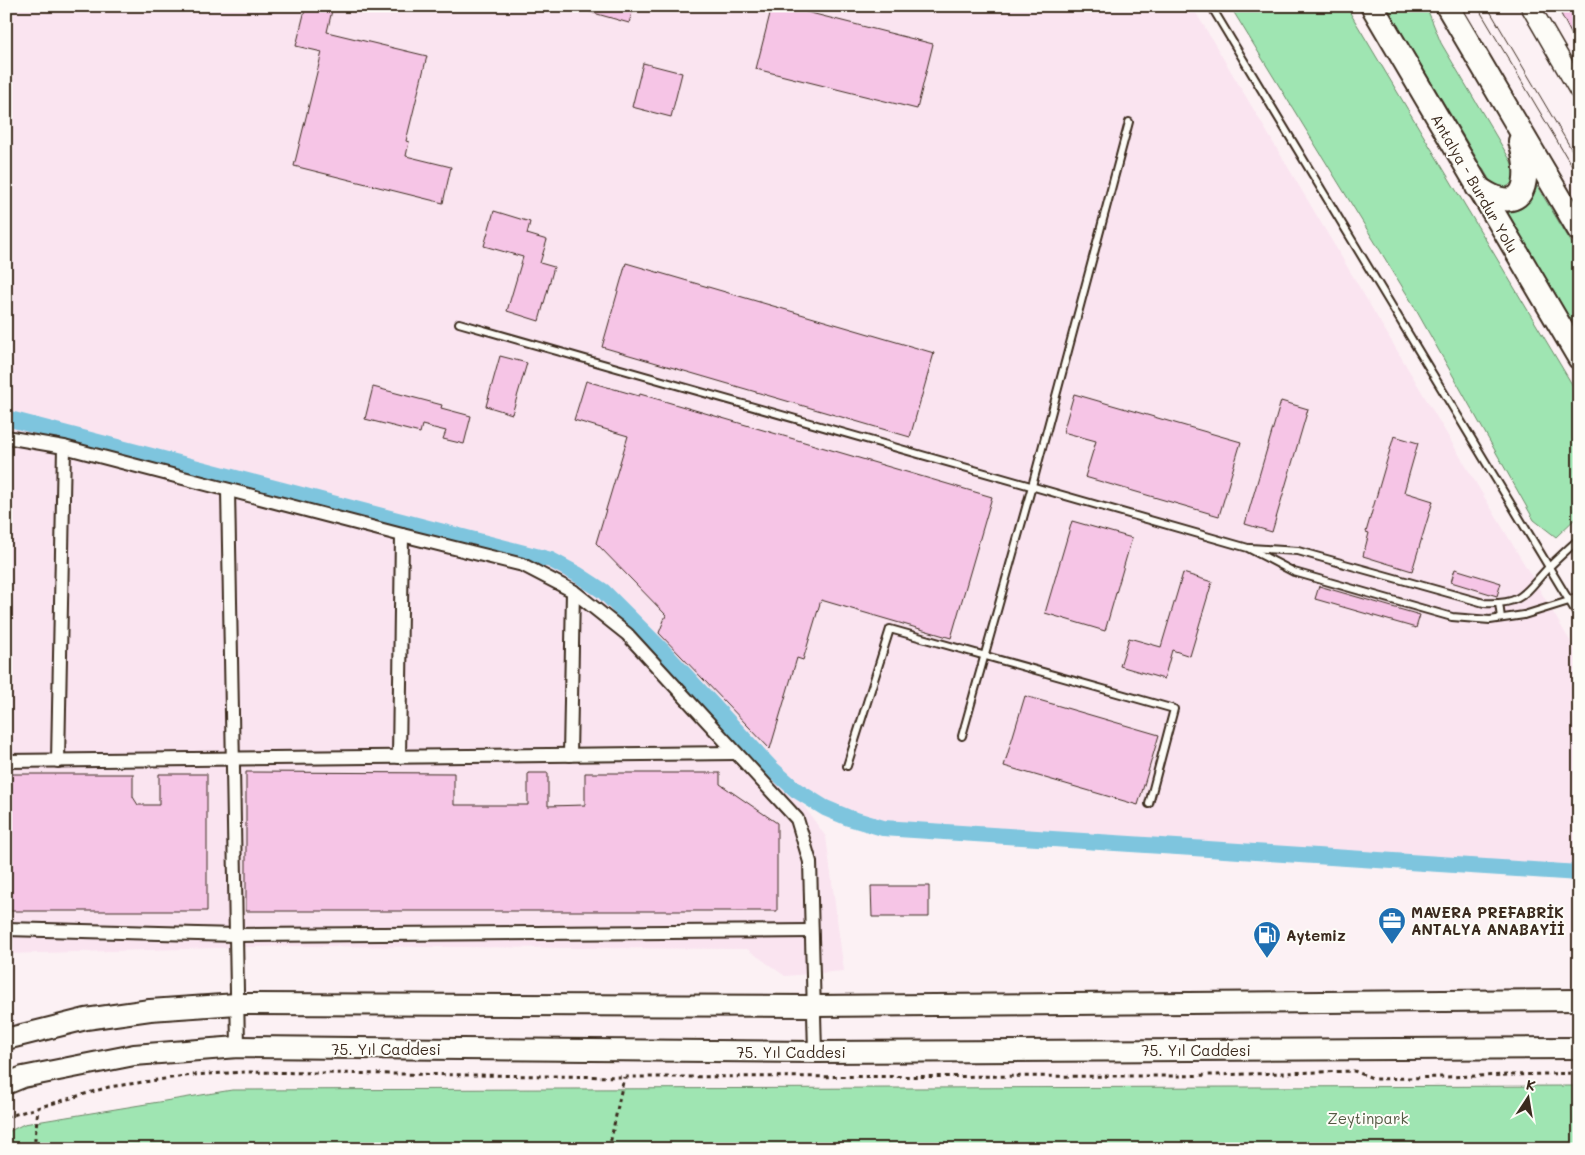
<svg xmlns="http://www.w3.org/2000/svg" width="1585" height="1155" viewBox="0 0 1585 1155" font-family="Mali,sans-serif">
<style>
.built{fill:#fae4f0}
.green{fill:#9fe5b2;stroke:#6d8868}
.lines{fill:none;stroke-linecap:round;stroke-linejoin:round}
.canal{stroke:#7ec5de;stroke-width:16}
.building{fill:#f6c5e6;stroke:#3b2a1e}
.lane-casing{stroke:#3b2a1e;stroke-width:10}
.street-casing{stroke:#3b2a1e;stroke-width:16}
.secondary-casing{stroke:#3b2a1e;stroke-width:21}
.primary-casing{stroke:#3b2a1e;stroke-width:24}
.highway-casing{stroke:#3b2a1e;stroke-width:26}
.path{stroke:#3b2a1e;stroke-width:3;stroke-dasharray:4 4;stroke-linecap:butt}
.lane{stroke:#fdfcf7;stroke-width:6}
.street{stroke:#fdfcf7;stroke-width:12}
.secondary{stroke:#fdfcf7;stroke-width:18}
.primary{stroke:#fdfcf7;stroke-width:20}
.highway{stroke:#fdfcf7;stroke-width:22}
.tram{stroke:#3b2a1e;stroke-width:1}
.labels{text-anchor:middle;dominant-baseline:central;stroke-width:4;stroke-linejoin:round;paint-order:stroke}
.street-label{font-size:15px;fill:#3b2a1e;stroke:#fdfcf7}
.poi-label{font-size:15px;font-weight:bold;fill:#3b2a1e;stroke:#fdfcf7;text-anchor:start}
.park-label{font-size:15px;fill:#545943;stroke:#fdfcf7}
</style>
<rect width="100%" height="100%" fill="#fcf1f4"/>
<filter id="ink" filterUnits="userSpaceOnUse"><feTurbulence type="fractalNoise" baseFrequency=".02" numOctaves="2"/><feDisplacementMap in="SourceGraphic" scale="10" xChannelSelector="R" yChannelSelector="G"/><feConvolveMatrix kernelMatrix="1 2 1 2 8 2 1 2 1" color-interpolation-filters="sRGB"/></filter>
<g filter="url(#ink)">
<!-- built -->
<path class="built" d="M6 6H1192L1579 656V874L855 822 796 795 826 837 844 971 785 976 747 949 291 946 6 954Z"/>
<!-- green -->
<g class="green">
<path d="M1230 6H1346L1579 396V515L1556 537 1534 520 1411 301Z"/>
<path d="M1386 6H1426L1441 43 1515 168C1515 179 1513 184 1503 189L1496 187 1489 179Z"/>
<path d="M1537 186 1579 255V338L1502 213C1523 212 1530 205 1537 186Z"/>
<path d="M1579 1086V1149H6V1133L24 1124 232 1090Z"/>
</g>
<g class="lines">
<!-- canal -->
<path class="canal" d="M6 418 551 560 577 574 603 591 663 651 771 768 796 790 825 808 849 818 883 828 1579 873"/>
</g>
<!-- building -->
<g class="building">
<path d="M306 6H333L327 32 427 56 406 141 409 142 406 156 451 167 443 203 294 166 322 52 296 46Z"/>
<path d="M583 6H634L629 23 583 10Z"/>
<path d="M772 6H783L933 44 917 109 756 69Z"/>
<path d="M1576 6H1579V49L1561 14Z"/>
<path d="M643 63 682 73 671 117 632 107Z"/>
<path d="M494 211 530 222 527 234 547 240 540 263 554 267 539 321 507 311 523 257 484 246Z"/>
<path d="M626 263 934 353 910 437 602 347Z"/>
<path d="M500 356 527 363 512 414 486 406Z"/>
<path d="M586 381 639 396 640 394 992 497 951 638 821 600 803 660 797 658 770 749 659 633 666 615 596 543 628 436 574 420Z"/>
<path d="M373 387 442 405 441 408 471 416 464 444 443 439 446 431 422 425 420 433 365 419Z"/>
<path d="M1074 394 1241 442 1219 516 1085 477 1096 441 1063 432Z"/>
<path d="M1281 401 1308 409 1272 532 1245 524Z"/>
<path d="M1394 436 1418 443 1404 492 1433 501 1412 571 1363 556 1369 533 1366 532Z"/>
<path d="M1072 521 1132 538 1105 631 1045 613Z"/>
<path d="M1455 569 1501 583 1497 596 1451 582Z"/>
<path d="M1183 573 1212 582 1190 656 1172 650 1164 679 1120 666 1129 638 1161 647Z"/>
<path d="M1319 586 1420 615 1416 628 1315 599Z"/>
<path d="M1025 696 1159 735 1138 805 1004 766Z"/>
<path d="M246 772 454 773V805H528V773H548V806L585 805V773H720V784L777 823V911H246Z"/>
<path d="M6 774H133V797L138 805H159V774H207V911H6Z"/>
<path d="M871 886H929V917H872Z"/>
</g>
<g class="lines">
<defs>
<g id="lane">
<path d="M1211 6 1579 617"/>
<path d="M459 323 1248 548 1294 572 1452 617 1490 620 1524 615 1569 601 1579 595"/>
<path d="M1250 548 1298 551 1484 603C1524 605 1525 592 1549 567 1559 557 1569 548 1579 539"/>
<path d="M1499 603 1501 618"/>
<path d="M962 736 1032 486 1129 122"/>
<path d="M847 766 890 629 1174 709 1149 804"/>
</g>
<g id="street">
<path d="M6 437 64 447 402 535 523 565 573 591 627 634 797 819 810 862 815 1052"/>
<path d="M228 490 238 1047"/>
<path d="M570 755 573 591"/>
<path d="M399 757 402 535"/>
<path d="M6 761 736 753"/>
<path d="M58 761 64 447"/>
<path d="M6 929 236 935 811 931"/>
</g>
<path id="secondary" d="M1530 6 1579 91"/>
<g id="primary">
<path d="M6 1039 86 1019 150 1010 237 1004 814 1006 1579 1000"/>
<path d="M6 1084 23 1077 134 1055 238 1047 815 1052 1579 1048"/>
</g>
<g id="highway">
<path d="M1372 6 1579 358"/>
<path d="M1447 6 1579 230"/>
<path d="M1477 187C1484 191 1490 196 1498 198 1534 208 1526 161 1520 141"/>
</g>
</defs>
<!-- lane casing -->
<use href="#lane" class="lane-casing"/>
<!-- street casing -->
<use href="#street" class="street-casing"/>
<!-- secondary casing -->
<use href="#secondary" class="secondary-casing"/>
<!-- primary casing -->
<use href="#primary" class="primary-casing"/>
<!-- highway casing -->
<use href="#highway" class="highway-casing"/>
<!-- path -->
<g class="path">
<path d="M6 1117 109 1087 192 1075 245 1072 624 1077 1177 1076 1354 1071 1375 1079 1579 1073"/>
<path d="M34 1149 38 1108"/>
<path d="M609 1149 624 1077"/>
</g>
<!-- lane -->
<use href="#lane" class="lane"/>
<!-- street -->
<use href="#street" class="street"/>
<!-- secondary -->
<use href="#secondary" class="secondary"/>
<!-- primary -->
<use href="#primary" class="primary"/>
<!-- highway -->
<use href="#highway" class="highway"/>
<!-- tram -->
<g class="tram">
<path d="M1477 6 1579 178"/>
<path d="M1487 6 1579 162"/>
</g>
</g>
</g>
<!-- icons -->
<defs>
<symbol id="office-pin" viewBox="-11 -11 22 30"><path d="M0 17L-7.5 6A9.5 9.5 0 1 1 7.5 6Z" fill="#1f6fb2" stroke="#fdfcf7"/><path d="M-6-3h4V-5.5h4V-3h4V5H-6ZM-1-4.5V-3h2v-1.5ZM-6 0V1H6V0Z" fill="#fff"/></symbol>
<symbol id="fuel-pin" viewBox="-11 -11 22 30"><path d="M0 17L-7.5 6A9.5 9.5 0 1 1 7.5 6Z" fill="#1f6fb2" stroke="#fdfcf7"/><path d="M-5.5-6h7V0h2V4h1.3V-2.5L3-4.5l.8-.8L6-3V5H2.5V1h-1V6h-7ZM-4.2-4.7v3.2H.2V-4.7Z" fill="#fff"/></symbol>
</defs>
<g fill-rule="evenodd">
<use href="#office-pin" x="1376" y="905" width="32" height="43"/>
<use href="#fuel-pin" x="1251" y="919" width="32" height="43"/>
</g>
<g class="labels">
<!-- street labels -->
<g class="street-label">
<text transform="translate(1475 183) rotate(60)">Antalya - Burdur Yolu</text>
<text x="386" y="1049">75. Yıl Caddesi</text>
<text x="1196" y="1050">75. Yıl Caddesi</text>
<text x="791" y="1052">75. Yıl Caddesi</text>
</g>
<!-- poi labels -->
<g class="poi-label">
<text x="1411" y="912">MAVERA PREFABRİK<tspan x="1411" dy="17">ANTALYA ANABAYİİ</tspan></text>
<text x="1286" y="935">Aytemiz</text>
</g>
<!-- park labels -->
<g class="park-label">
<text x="1368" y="1118">Zeytinpark</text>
</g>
</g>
<!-- margin -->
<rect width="1585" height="1155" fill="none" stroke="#fdfcf7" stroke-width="25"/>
<rect x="12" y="12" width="1560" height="1130" fill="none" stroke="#3b2a1e" stroke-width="2" filter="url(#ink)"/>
<!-- north arrow -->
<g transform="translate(1528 1098) rotate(12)" stroke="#fdfcf7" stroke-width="4" paint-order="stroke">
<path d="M0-4L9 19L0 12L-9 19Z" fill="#3b2a1e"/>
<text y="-8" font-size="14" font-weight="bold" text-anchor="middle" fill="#3b2a1e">K</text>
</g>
</svg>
